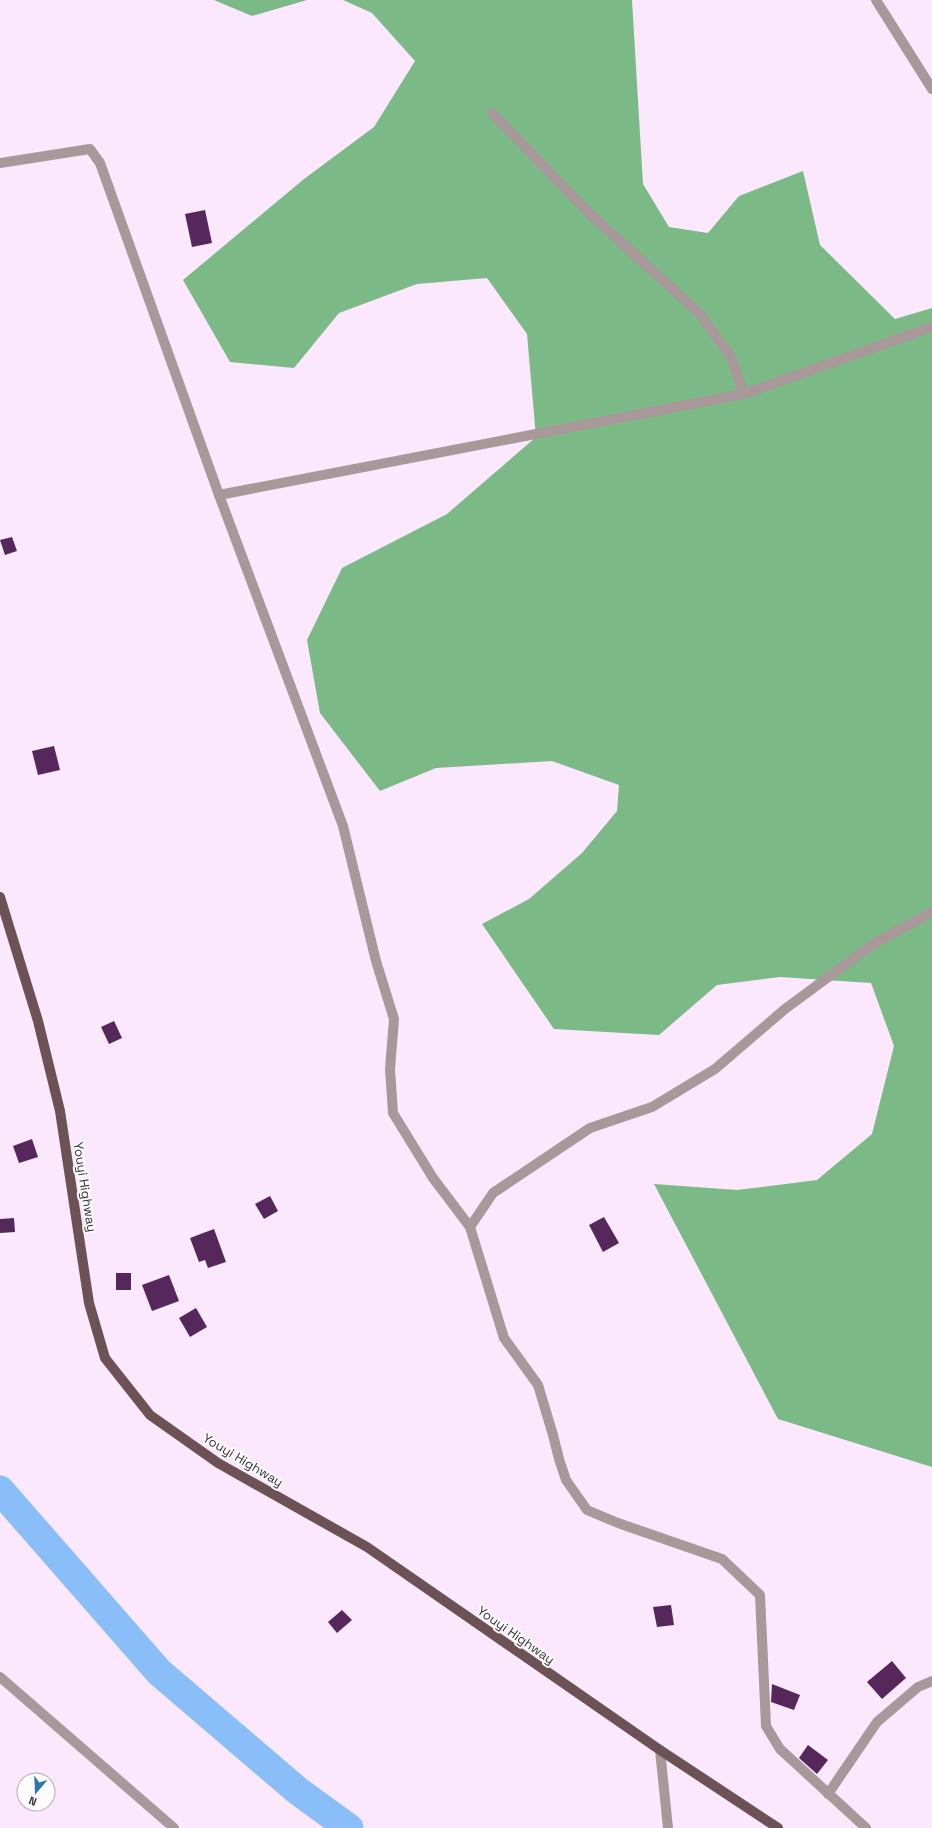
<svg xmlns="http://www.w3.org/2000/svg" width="932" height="1828" viewBox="0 0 932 1828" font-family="'Space Grotesk',sans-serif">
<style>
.forest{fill:#7bba86}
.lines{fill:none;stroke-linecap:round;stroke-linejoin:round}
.river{stroke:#89bef8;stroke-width:29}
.building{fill:#55275a}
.minor{stroke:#a9989a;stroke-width:10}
.major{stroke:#6d5255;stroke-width:10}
.labels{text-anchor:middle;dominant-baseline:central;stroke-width:4;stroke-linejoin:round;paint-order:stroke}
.street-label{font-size:13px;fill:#3c333d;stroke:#fcfcfc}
</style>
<rect width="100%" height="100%" fill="#fbe8fc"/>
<!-- forest -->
<g class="forest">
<path d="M214 0H307L252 16Z"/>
<path d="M343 0H632L643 184 669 227 708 233 739 196 803 171 820 245 895 319 932 308V1467L778 1419 654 1184 737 1190 817 1180 872 1134 894 1046 871 983 780 977 717 985 659 1035 554 1029 482 924 529 899 582 853 617 811 619 785 552 761 436 768 380 791 320 713 307 640 342 568 447 514 536 437 527 334 487 278 417 284 339 313 294 368 230 362 183 280 304 179 374 127 415 61 372 13Z"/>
</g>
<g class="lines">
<!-- river -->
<path class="river" d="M0 1490 159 1672 298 1791 349 1828"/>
</g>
<!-- building -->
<g class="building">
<path d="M205 210 212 243 192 247 185 214Z"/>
<path d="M12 537 17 551 5 555 0 540Z"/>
<path d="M54 746 60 770 38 775 32 751Z"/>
<path d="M114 1021 122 1038 109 1044 101 1027Z"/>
<path d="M32 1139 38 1157 19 1163 13 1146Z"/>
<path d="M270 1196 278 1211 264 1219 255 1204Z"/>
<path d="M604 1217 619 1243 603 1252 589 1225Z"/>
<path d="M14 1218 15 1232 0 1233V1219Z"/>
<path d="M214 1229 226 1262 208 1268 205 1260 199 1262 190 1238Z"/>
<rect x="116" y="1273" width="15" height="17"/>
<path d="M169 1275 179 1301 152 1311 142 1285Z"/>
<path d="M196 1308 207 1327 190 1337 179 1318Z"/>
<path d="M671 1605 674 1625 657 1627 653 1607Z"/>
<path d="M342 1610 352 1620 337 1633 328 1622Z"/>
<path d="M892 1661 906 1678 882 1699 867 1682Z"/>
<path d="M772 1684 800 1695 794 1710 771 1702Z"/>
<path d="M808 1745 828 1760 817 1774 799 1758Z"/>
</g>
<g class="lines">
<!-- minor -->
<g class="minor">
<path d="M876 0 932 89"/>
<path d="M492 113 590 214 699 313 731 357 744 394"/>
<path d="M0 163 90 149 100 163 219 495 343 826 376 961 394 1019 390 1069 393 1113 433 1178 470 1227 504 1338 538 1385 553 1435 559 1459 566 1480 587 1510 618 1523 722 1559 760 1595 766 1726 780 1749 866 1828"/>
<path d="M219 495 744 394 932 327"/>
<path d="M470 1227 493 1193 590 1128 652 1107 715 1069 785 1009 873 944 932 912"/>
<path d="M0 1677 174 1828"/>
<path d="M660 1750 668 1828"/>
<path d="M828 1794 877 1722 918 1687 932 1681"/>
</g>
<!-- major -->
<path class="major" d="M0 897 38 1021 60 1111 89 1303 105 1358 150 1415 218 1463 367 1547 660 1750 778 1828"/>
</g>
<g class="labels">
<!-- street labels -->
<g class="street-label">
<text transform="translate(85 1187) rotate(81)">Youyi Highway</text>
<text transform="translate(243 1460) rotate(31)">Youyi Highway</text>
<text transform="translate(516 1635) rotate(35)">Youyi Highway</text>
</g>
</g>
<!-- north arrow -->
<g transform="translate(36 1792) rotate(199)"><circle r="19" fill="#fcfcfc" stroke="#afacb0"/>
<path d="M0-3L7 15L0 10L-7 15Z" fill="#2c75a9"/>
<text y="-6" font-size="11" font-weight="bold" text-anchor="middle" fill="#3c333d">N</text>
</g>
</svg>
